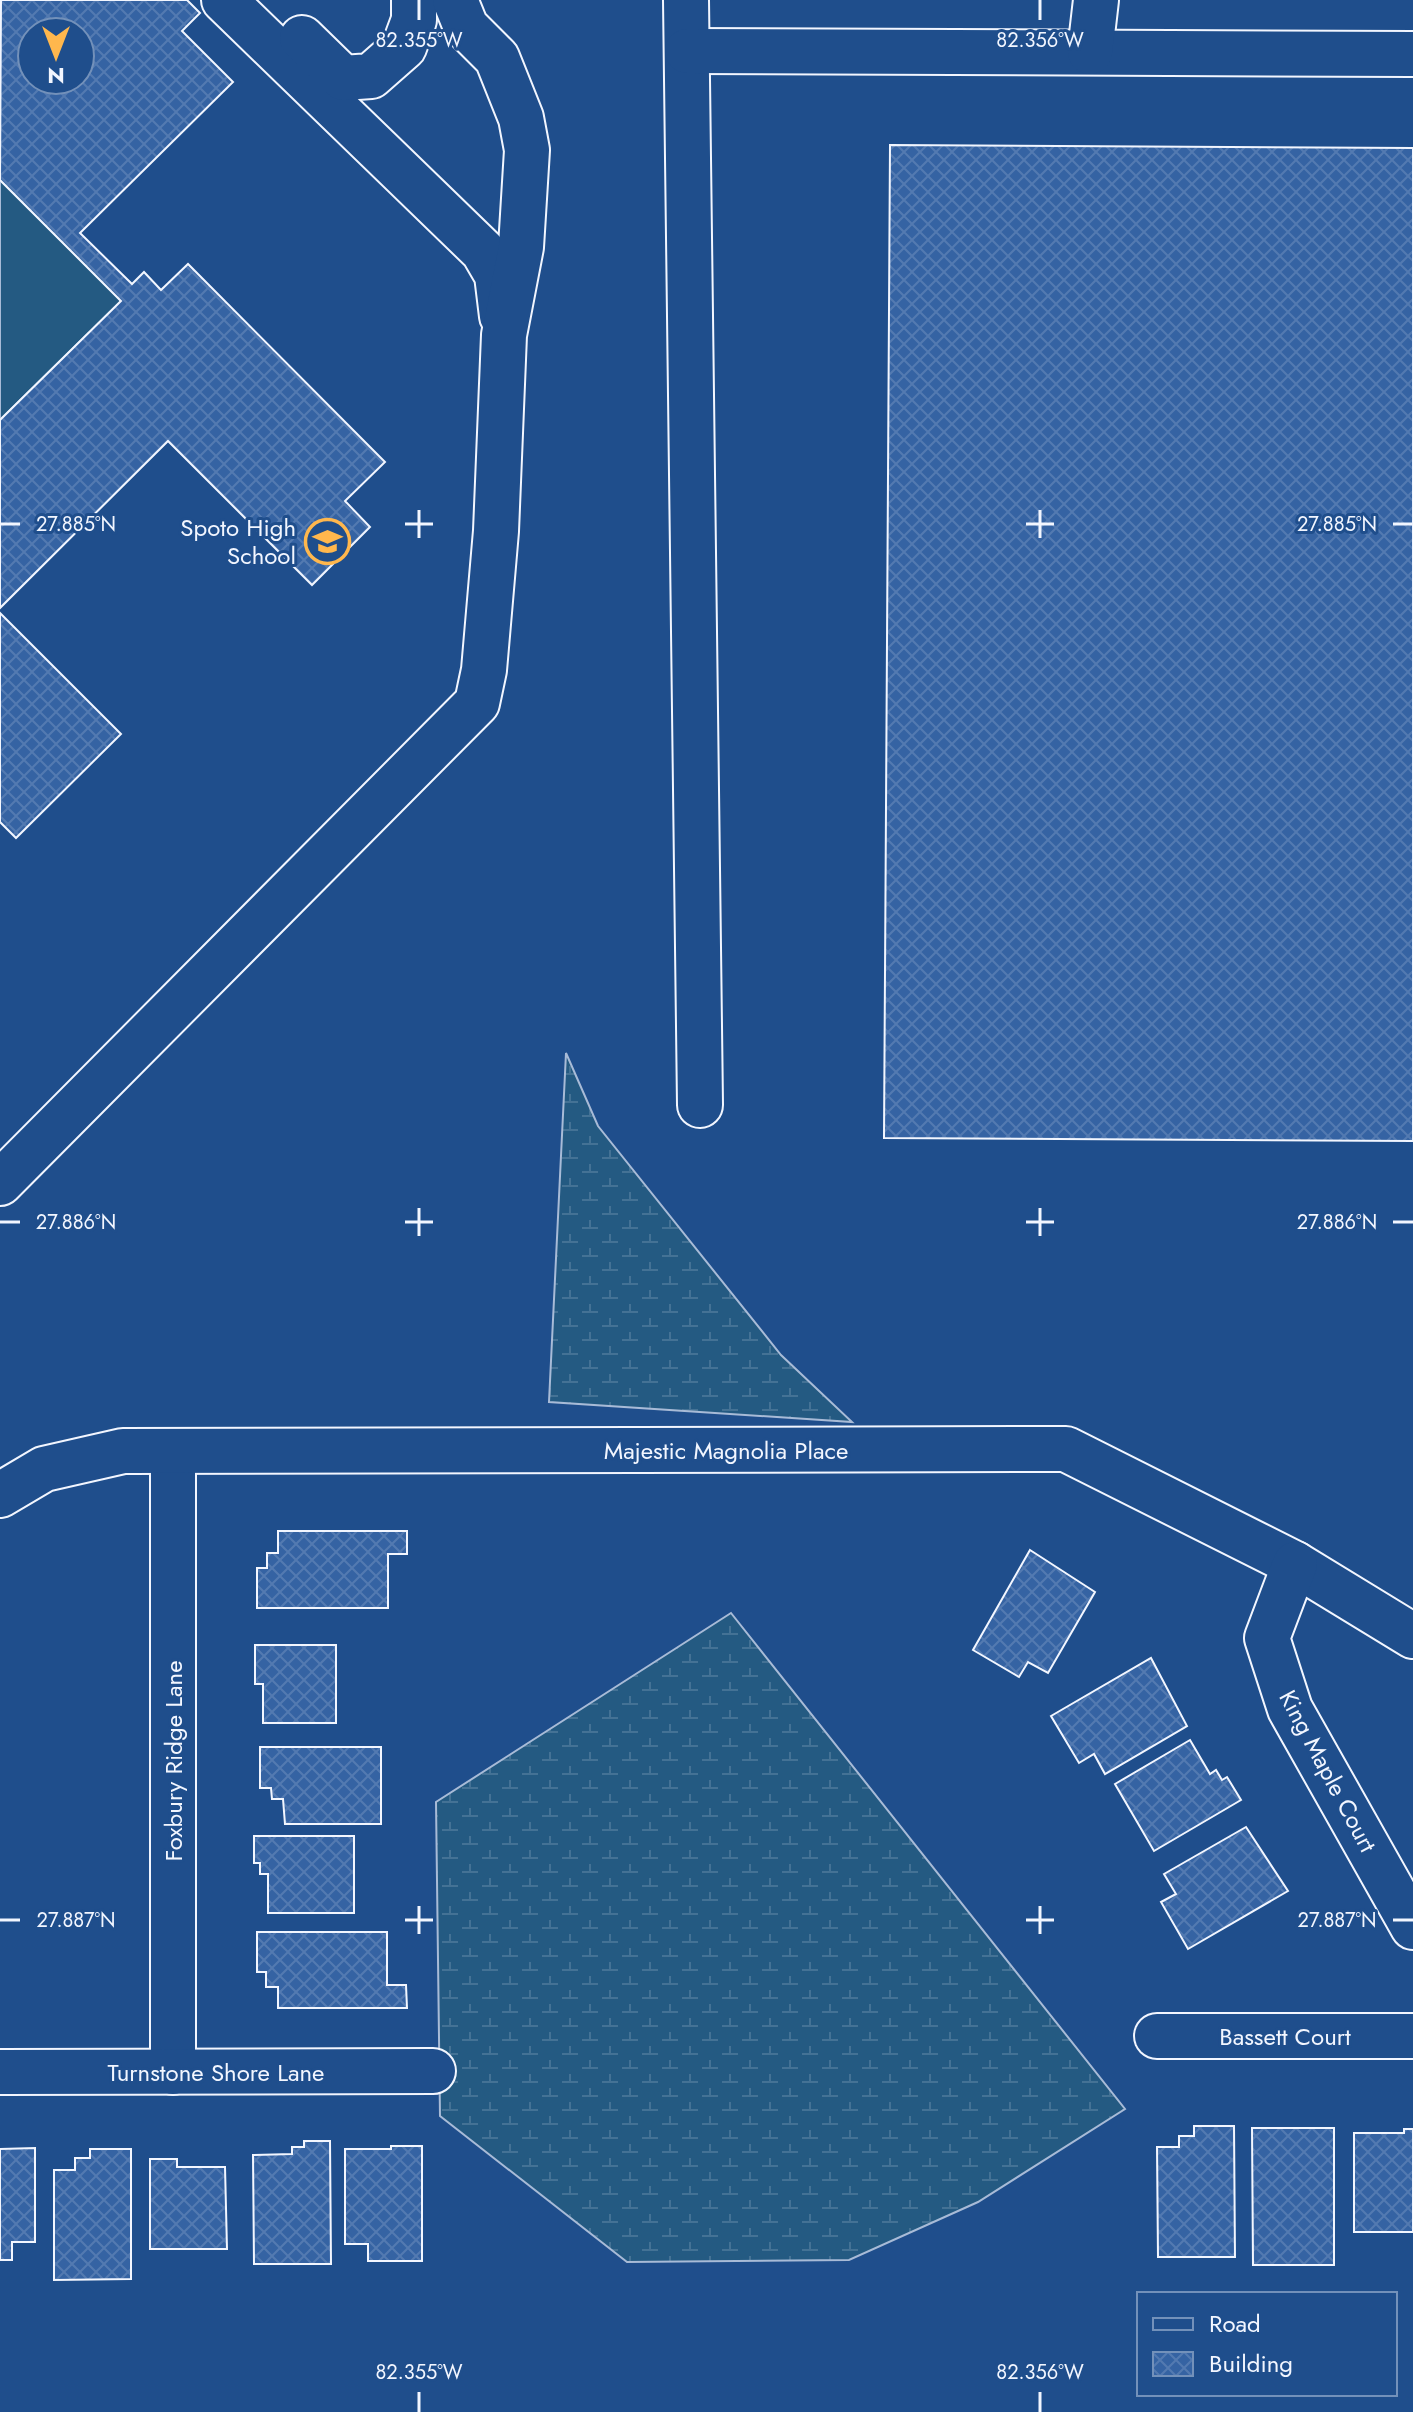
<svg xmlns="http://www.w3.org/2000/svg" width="1413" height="2412" viewBox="0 0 1413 2412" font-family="Jost,sans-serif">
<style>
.wetland{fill:url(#wetland-marsh);stroke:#a8bbd7;stroke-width:2}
.garden{fill:#245a82;stroke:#a8bbd7;stroke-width:2}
.building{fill:url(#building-cross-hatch);stroke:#f2f6ff;stroke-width:2;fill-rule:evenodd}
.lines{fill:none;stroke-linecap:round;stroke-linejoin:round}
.minor-casing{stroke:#f2f6ff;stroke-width:48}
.minor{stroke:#1f4e8c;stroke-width:44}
.ticks{fill:none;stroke:#f2f6ff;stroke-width:3}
.labels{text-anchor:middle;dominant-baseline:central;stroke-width:6;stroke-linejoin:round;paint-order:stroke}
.poi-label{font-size:24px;fill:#f2f6ff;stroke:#1f4e8c;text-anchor:end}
.street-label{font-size:24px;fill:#f2f6ff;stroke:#1f4e8c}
.ticks-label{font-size:20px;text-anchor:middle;fill:#f2f6ff;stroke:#1f4e8c;stroke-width:6;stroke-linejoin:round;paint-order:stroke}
</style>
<defs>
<pattern id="wetland-marsh" width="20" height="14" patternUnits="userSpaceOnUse" patternTransform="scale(2)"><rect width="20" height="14" fill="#245a82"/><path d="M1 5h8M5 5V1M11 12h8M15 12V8" fill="none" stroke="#447295"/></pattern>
<pattern id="building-cross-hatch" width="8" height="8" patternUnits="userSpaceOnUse" patternTransform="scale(2)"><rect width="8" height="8" fill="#3563a3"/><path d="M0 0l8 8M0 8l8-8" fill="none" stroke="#537ab1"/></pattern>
</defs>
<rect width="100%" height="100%" fill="#1f4e8c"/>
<!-- wetland -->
<g class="wetland">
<path d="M566 1053 598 1126 781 1355 852 1422 549 1402Z"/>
<path d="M731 1613 1125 2109 978 2202 849 2260 627 2262 440 2116 436 1802Z"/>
</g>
<!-- garden -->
<path class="garden" d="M0 180 121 301 0 420Z"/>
<!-- building -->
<g class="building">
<path d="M1 0H187L200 13 182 31 233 82 80 233 132 284 144 272 161 290 188 264 385 462 345 501 370 527 312 585 168 441 0 608V420L121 301 0 180ZM32 32H80V80H32Z"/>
<path d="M890 145 1413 148V1141L884 1138Z"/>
<path d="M0 613 121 734 16 838 0 822Z"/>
<path d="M278 1531H407V1554H388V1608H257V1568H267V1553H278Z"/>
<path d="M1030 1550 1095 1592 1048 1673 1028 1662 1019 1677 973 1650Z"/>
<path d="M255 1645H336V1723H263V1684H255Z"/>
<path d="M1151 1658 1187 1726 1105 1774 1094 1754 1079 1763 1051 1716Z"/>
<path d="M1190 1740 1210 1774 1216 1770 1222 1780 1227 1777 1241 1800 1154 1851 1115 1784Z"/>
<path d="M260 1747H381V1824H285L283 1799H272L271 1788H260Z"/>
<path d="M1246 1827 1288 1891 1188 1949 1161 1902 1176 1894 1164 1874Z"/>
<path d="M254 1836H354V1913H268V1874H260V1863H254Z"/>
<path d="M257 1932H387V1985H406L407 2008H278V1987H266V1972H257Z"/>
<path d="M1194 2126H1234L1235 2257H1158L1157 2147H1179V2136H1194Z"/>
<path d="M1252 2128H1334V2265H1253Z"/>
<path d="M1404 2129H1413V2232H1354V2133H1404Z"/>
<path d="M304 2141H330L331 2264H254L253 2155 292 2154V2147H304Z"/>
<path d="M391 2146H422V2261H368V2244H345V2149H391Z"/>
<path d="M35 2148V2242H12V2260H0V2149Z"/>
<path d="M90 2149H131V2279L54 2280V2170H75V2158H90Z"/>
<path d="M150 2159H177V2167H225L227 2249H150Z"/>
</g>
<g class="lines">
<defs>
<g id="minor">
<path d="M224 0 483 251 497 275 502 316"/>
<path d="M686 0 700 1105"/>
<path d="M302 38 343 78 371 76 404 47 414 20V0"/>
<path d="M687 51 1413 54"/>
<path d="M1090 52 1096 0"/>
<path d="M0 1183 477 703 484 670 496 531 504 335 521 247 527 150 521 118 497 58 466 27 455 0"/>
<path d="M173 1451V2072"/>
<path d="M0 1495 44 1469 123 1451 1066 1449 1295 1564 1413 1636"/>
<path d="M1295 1564 1267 1638 1290 1709 1413 1927"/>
<path d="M1157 2036H1413"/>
<path d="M0 2072 433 2071"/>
</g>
</defs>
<!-- minor casing -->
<use href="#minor" class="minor-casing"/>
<!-- minor -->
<use href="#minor" class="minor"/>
</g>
<!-- ticks -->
<path class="ticks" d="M419 0V20M1040 0V20M419 510V538M1040 510V538M0 524H20M405 524H433M1026 524H1054M1393 524H1413M419 1208V1236M1040 1208V1236M0 1222H20M405 1222H433M1026 1222H1054M1393 1222H1413M419 1906V1934M1040 1906V1934M0 1920H20M405 1920H433M1026 1920H1054M1393 1920H1413M419 2392V2412M1040 2392V2412"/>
<!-- icons -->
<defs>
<symbol id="school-ring" viewBox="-11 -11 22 22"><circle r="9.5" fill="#1f4e8c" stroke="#ffb74d" stroke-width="1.5"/><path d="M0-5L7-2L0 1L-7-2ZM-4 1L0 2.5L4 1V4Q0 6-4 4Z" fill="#ffb74d"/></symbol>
</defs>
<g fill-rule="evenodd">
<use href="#school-ring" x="302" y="516" width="51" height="51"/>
</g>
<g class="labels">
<!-- poi labels -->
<g class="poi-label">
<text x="296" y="527">Spoto High<tspan x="296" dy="28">School</tspan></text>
</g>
<!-- street labels -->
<g class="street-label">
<text x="726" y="1450">Majestic Magnolia Place</text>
<text transform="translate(173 1761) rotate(-90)">Foxbury Ridge Lane</text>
<text transform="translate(1328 1771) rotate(62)">King Maple Court</text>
<text x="1285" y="2036">Bassett Court</text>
<text x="216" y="2072">Turnstone Shore Lane</text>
</g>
</g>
<g class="ticks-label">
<text x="419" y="47">82.355°W</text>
<text x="1040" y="47">82.356°W</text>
<text x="1337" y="531">27.885°N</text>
<text x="76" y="531">27.885°N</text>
<text x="1337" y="1229">27.886°N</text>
<text x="76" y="1229">27.886°N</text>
<text x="1337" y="1927">27.887°N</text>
<text x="76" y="1927">27.887°N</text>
<text x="419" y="2379">82.355°W</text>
<text x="1040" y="2379">82.356°W</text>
</g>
<!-- legend -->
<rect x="1137" y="2292" width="260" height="104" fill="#1f4e8c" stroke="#7391ba" stroke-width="2"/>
<rect x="1153" y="2318" width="40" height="12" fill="#1f4e8c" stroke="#7391ba" stroke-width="2"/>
<text x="1209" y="2332" font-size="24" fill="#f2f6ff">Road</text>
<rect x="1153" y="2352" width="40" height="24" fill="url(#building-cross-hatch)" stroke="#7391ba" stroke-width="2"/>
<text x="1209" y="2372" font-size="24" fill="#f2f6ff">Building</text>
<!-- north arrow -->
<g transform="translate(56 56) rotate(180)"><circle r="38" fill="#1f4e8c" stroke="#7391ba" stroke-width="2"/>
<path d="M0-6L14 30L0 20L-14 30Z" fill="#ffb74d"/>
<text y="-12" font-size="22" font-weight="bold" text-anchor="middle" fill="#f2f6ff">N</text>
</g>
</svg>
